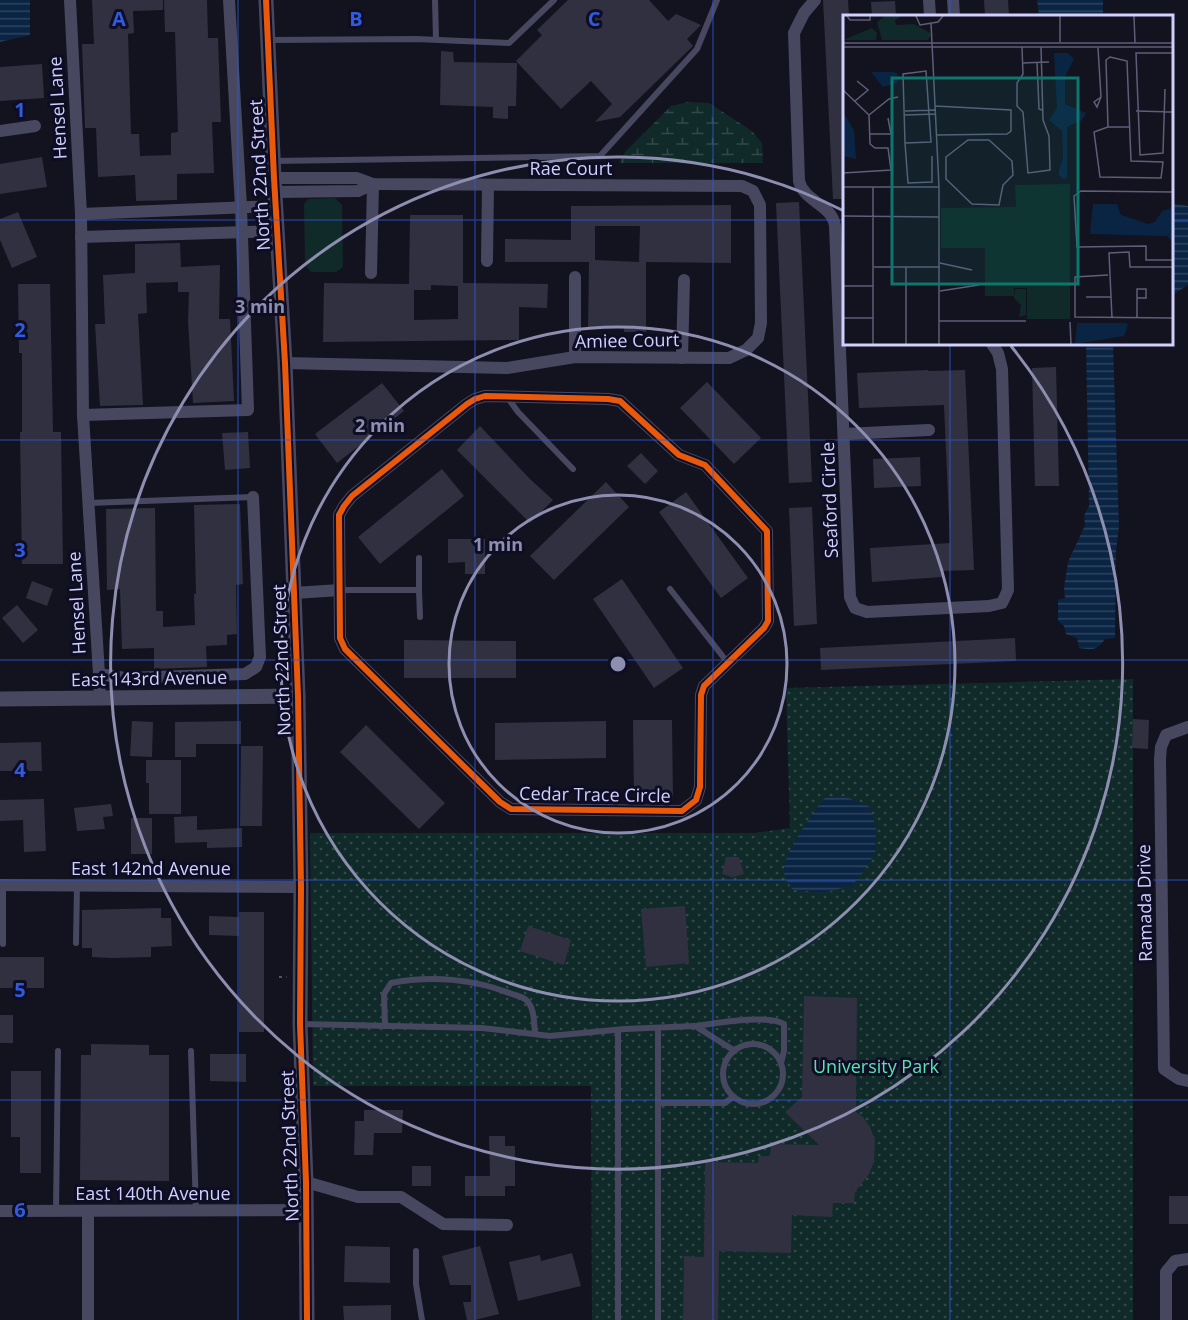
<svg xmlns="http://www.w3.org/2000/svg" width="1188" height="1320" viewBox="0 0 1188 1320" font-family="'Open Sans',sans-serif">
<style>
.wetland{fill:url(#wetland-marsh)}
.park{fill:url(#park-dots)}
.pitch{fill:#102a29}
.water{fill:url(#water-rules)}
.building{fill:#313041;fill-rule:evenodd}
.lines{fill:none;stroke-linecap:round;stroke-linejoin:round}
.path{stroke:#475965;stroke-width:2;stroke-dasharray:3 4.5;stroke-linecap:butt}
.service{stroke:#474860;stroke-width:6}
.minor{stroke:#474860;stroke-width:12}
.tertiary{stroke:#474860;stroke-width:15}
.cycleway-casing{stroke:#0e0d24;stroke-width:10}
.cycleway{stroke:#e8590c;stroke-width:6}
.grid{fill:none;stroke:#2f5bdc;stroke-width:1.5;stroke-opacity:0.55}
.ring{fill:none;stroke:#8e8eb1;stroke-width:3}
.labels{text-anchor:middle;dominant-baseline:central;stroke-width:6;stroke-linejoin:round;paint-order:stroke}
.street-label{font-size:18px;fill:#d0d0ff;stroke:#0e0d24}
.park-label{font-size:18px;fill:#56e5b1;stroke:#0e0d24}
.inset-road{fill:none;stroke:#5f5e79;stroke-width:1.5}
.view{fill:#0f766e;fill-opacity:0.15;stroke:#0f766e;stroke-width:3}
.inset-edge{fill:none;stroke:#d0d0ff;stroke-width:3}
.grid-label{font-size:20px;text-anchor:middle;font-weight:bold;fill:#2f5bdc;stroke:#0e0d24;stroke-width:6;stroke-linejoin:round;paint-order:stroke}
.centre{fill:#8e8eb1;stroke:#0e0d24;stroke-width:3}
.ring-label{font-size:18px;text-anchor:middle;font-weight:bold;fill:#8e8eb1;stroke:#0e0d24;stroke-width:6;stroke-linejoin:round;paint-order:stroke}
</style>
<defs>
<pattern id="wetland-marsh" width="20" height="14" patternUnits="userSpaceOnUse" patternTransform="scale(1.5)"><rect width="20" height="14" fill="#102a29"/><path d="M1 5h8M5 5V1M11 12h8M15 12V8" fill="none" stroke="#324849"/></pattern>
<pattern id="park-dots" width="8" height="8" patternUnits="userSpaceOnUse" patternTransform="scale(1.5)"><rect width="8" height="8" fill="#102a29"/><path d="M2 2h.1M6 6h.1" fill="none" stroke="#324849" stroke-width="1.8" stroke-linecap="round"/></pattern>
<pattern id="water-rules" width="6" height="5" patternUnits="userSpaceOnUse" patternTransform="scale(1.5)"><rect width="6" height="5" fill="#0a2543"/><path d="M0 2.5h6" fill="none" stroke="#2d445f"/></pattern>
</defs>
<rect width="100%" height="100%" fill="#13121f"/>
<!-- wetland -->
<path class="wetland" d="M688 102 709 103 752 131 762 143 763 163H619L625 152 671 106Z"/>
<!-- park -->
<path class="park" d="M1133 679V1320H592L591 1086H313L310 833H754L790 828 786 688Z"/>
<!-- pitch -->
<path class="pitch" d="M335 198 342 205 343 267 336 272H311L305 265 304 204 308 199Z"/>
<!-- water -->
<g class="water">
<path d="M0 0H30V35L0 42Z"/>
<path d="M1037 0H1103V16H1039Z"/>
<path d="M1172 203 1188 206V285L1172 295Z"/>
<path d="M1086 344H1113L1119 526 1116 551 1115 638 1105 639C1097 651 1092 650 1079 648L1077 638 1066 634 1064 626 1058 621V600L1065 598 1064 587 1068 562 1085 525 1084 516 1089 506Z"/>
<path d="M844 796 870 807 876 828 875 852 869 863 852 886 821 893 792 889C789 884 784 877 784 872 782 855 813 812 825 798Z"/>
</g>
<!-- building -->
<g class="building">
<path d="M92 0H163V10L133 11 134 33 128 34 131 134H139L140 156 171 155V133L178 132 175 32H165L164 0H207L208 38H218L221 122H212L214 173 177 174V200L136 201 135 175 98 177 96 128H85L82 44H94Z"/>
<path d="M568 0H649L668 21 676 14 701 25 687 39 693 46 620 117 595 122 612 104 591 81 561 109 516 61 542 35 537 30Z"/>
<path d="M823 0H848L849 16H844V199H833Z"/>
<path d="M984 0H1008L1009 16H985Z"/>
<path d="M895 1 896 16H872L871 2Z"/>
<path d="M441 51 453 52 454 62 517 63 516 106H508V119L493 118V107L440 105Z"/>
<path d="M42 64 44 98 0 101V67Z"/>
<path d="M42 157 47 187 0 194V164Z"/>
<path d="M799 202 812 482 789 483 776 203Z"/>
<path d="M731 205V263L646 262V332H624V328H588L589 262H505V239L571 240V206ZM595 226H640L639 262 595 260Z"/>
<path d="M18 212 37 257 12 268 0 240V219Z"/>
<path d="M410 215H463V283L548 284 547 308 519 307V340L323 342 324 283 409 284ZM431 285 458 286V319L414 320V290H431Z"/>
<path d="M180 243 181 267 220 265 219 319H230L234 401 193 403 188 321 189 292H178V282L146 283 147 313 138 314 143 405 100 406 95 324H105L103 275 135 273V244Z"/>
<path d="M18 284H50L53 432H61L63 564H22L20 432H22V353H19Z"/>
<path d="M1056 367 1059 486H1035L1032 368Z"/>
<path d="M928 370V371L965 370 974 570 942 571V577L872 582 870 548 950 543 944 405 859 408 857 373Z"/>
<path d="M707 382 761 438 734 464 680 408Z"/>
<path d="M382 383 404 411 337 463 315 434Z"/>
<path d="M480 426 530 479 553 500 530 523 457 450Z"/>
<path d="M248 432 250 468 225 470 222 433Z"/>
<path d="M641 453 658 471 645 484 627 466Z"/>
<path d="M920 457 921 486 874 488 873 459Z"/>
<path d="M442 469 464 496 380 564 358 537Z"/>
<path d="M606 482 629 507 554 580 530 556Z"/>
<path d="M686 492 748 578 721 598 659 512Z"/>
<path d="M240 504 243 584 236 585 237 634 227 635V645L206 646 207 667 154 669V648L122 649 120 589 107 590 106 509 155 508 156 611H163V627L195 625 194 594H196L194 505Z"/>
<path d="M812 507 817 624 794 626 789 508Z"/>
<path d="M448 539H485V574H465V562L448 563Z"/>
<path d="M622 579 683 668 654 688 593 599Z"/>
<path d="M32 581 53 589 47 606 26 598Z"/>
<path d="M17 605 38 630 23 643 2 618Z"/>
<path d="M1015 638 1016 661 821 670 820 648Z"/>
<path d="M404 640 516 641V678H404Z"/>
<path d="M1133 719 1149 720 1148 749 1132 748Z"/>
<path d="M633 720H672L673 799 634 800Z"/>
<path d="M132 721 153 722 152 757 130 756Z"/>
<path d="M241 721V744H196V757H175V722Z"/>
<path d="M606 721V758L495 760V723Z"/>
<path d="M366 725 445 803 419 829 340 752Z"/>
<path d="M41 742 42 771H0V743Z"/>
<path d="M241 746H263L262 826H240Z"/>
<path d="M146 760H181V814H149V783H146Z"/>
<path d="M44 799 46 851 24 852 23 820 0 821V800Z"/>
<path d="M111 804 113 816 103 817 105 829 77 831 74 808Z"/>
<path d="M197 816V830L242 828V847L207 848V842L175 843 174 817Z"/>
<rect x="131" y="818" width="21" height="36"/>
<path d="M726 857H739L744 874 733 877 722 874Z"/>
<path d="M685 906 689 963 646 967 641 909Z"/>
<path d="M161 908V918H171L172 946 151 947V957L112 958 92 957V948H82V910Z"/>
<path d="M239 912H264V1032H239V936L209 935V916L239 917Z"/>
<path d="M528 926 571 940 564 965 520 951Z"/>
<rect x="0" y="957" width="44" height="31"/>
<path d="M804 996 857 998 856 1112 863 1117 870 1127 875 1140 874 1162 869 1174 855 1192 854 1203H833L832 1217 792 1215 791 1253 719 1251 718 1320H683L684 1256 704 1257 705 1162 758 1163 759 1156H770L771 1144 819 1145 785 1112 802 1097Z"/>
<rect x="0" y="1015" width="13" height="28"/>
<path d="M91 1044 149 1045V1055H169V1181L80 1180 81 1055H91Z"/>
<path d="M210 1054H246V1082L210 1081Z"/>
<path d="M11 1071H41V1173H20V1137H11Z"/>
<path d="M364 1110H403L402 1133H374L373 1155H354L355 1121H364Z"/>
<path d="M489 1136H505V1146H515V1186H505V1196H465V1176H490Z"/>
<rect x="412" y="1166" width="19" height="20"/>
<rect x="1169" y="1196" width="19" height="28"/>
<path d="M345 1246 390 1247V1283L344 1282Z"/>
<path d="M480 1246 499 1314 475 1320H467L463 1302H471V1285H450L442 1256Z"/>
<path d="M572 1253 581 1286 518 1301 509 1262 540 1255 541 1261Z"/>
<path d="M391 1305V1320H344L343 1306Z"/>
</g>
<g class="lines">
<!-- path -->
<path class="path" d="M279 977H287"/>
<!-- service -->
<g class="service">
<path d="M435 0 436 39"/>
<path d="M269 40 416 39 509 43 554 0"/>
<path d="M273 161 600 156 697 49 717 0"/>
<path d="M508 398 518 412 573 469"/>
<path d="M89 503 253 497"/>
<path d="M419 558V590"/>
<path d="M670 589 728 663"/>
<path d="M340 590H419L420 617"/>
<path d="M3 886V944"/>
<path d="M76 943 77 886"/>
<path d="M300 1024 482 1028 550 1036 625 1029 695 1026 735 1051"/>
<path d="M385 1026 384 994 391 983C431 975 474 979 512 994 515 995 522 997 525 999 535 1007 534 1023 535 1034"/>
<path d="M696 1026C717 1023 767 1014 784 1024V1051L781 1063"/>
<path d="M658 1028V1320"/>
<path d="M618 1030V1320"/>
<circle cx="753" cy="1074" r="30"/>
<path d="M191 1051 196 1210"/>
<path d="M658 1103H725L733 1097"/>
<path d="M56 1211 58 1051"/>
<path d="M416 1251V1284L422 1320"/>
</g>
<!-- minor -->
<g class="minor">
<path d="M70 0 81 214 83 415 99 674 125 678 245 674 256 667 260 657 253 497"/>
<path d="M815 0 804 13 794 33 799 181C804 202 832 204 835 226L850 597 855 608 867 612 989 606 1002 603 1008 590 1002 369 998 353 992 344"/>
<path d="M929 0 930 16"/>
<path d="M953 0 954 16"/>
<path d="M0 131 35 126"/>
<path d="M274 178H357L373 184 742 186 753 191 760 205 761 323 758 338 746 350 729 358 575 357 507 368 285 363"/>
<path d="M275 192 358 191 373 184"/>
<path d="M81 214 276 206"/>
<path d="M81 237 277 231"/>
<path d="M487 261 488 185"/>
<path d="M371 273 373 184"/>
<path d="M575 277V357"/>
<path d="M682 358 684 280"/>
<path d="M485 396 608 399 620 401 679 455 705 465 767 531 768 621 764 628 704 686 701 695 700 787 696 800 682 811 511 809 500 802 345 649 340 638 339 515 344 506 352 496 467 404 475 399Z"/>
<path d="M83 415 248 410 241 207 229 0"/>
<path d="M844 434 929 430"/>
<path d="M294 593 340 590"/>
<path d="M99 674 100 698"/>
<path d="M1188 727 1166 735 1161 747 1160 759 1164 1069 1179 1079 1188 1081"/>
<path d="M0 885 301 887"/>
<path d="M306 1182 358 1197H401L443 1224 507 1225"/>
<path d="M0 1211 307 1210"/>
<path d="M88 1320V1211"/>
<path d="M1166 1320V1272L1175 1261 1188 1259"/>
</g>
<!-- tertiary -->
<g class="tertiary">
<path d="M266 0 274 178 285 363 298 696 301 887 300 1024 306 1182 307 1320"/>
<path d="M0 699 298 696"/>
</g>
<defs>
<g id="cycleway">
<path d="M266 0 274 178 285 363 298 696 301 887 300 1024 306 1182 307 1320"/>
<path d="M485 396 608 399 620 401 679 455 705 465 767 531 768 621 764 628 704 686 701 695 700 787 696 800 682 811 511 809 500 802 345 649 340 638 339 515 344 506 352 496 467 404 475 399Z"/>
</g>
</defs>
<!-- cycleway casing -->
<use href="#cycleway" class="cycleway-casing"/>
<!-- cycleway -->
<use href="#cycleway" class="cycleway"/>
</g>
<!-- grid -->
<path class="grid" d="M238 0V1320M475 0V1320M713 0V1320M950 0V16M0 220H844M1172 220H1188M950 344V1320M0 440H1188M0 660H1188M0 880H1188M0 1100H1188"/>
<!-- distance rings -->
<g class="ring">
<circle cx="618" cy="664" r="169"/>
<circle cx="618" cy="664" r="337"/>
<path d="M1011 346A506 506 0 1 1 844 211"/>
</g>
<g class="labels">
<!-- street labels -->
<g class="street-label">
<text transform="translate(57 108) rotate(-93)">Hensel Lane</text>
<text x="571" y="168">Rae Court</text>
<text transform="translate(259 175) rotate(-93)">North 22nd Street</text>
<text transform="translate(627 340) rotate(-1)">Amiee Court</text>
<text transform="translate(829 500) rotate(-92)">Seaford Circle</text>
<text transform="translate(76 603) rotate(-93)">Hensel Lane</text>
<text transform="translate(281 660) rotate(-92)">North 22nd Street</text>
<text transform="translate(149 678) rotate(-1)">East 143rd Avenue</text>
<text transform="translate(595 794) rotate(1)">Cedar Trace Circle</text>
<text x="151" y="868">East 142nd Avenue</text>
<text transform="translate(1144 903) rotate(-91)">Ramada Drive</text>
<text transform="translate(289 1146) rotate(-92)">North 22nd Street</text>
<text x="153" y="1193">East 140th Avenue</text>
</g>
<!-- park labels -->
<g class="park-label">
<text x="876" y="1066">University Park</text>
</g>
</g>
<!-- overview -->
<g transform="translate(843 15)">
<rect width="330" height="330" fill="#13121f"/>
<path d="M42 1H59L52 5 53 10 71 9 89 19 85 25H39L34 7ZM29 13 34 18 33 25H0ZM172 274H183V300L176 302 178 290 171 283Z" fill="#102a29"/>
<path d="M227 169V304H184V273H171V281H142V233H98V193L173 192 172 170Z" fill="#102a29"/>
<path d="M211 38H225L231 44 222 62V89L243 98 239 105 224 112V163L220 164 215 159 220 142 219 116 206 105 214 93ZM28 57H50L54 58V68L40 72ZM0 97 11 115 13 144 0 141ZM250 189H274L278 200 305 209 312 207 319 196 330 193V227L324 221 247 219ZM234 308H283L285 310 281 321 232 329Z" fill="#0a2543"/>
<path class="inset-road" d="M4 1 7 5H27V1M73 1 77 10 95 7 100 1M291 1 292 28M88 8 96 172V329M217 27V1M0 28H330M0 32H330M179 32 180 59 174 68V91L180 97 185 158 207 155 206 121 200 105 198 32M255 33 258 82 254 92 251 87 258 82M267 42 284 46 288 146 320 147 318 163 257 162 251 117 265 112 263 45ZM194 47 196 94 199 95M179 48 206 47M322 74 320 138 297 140 293 38H330M0 75 26 100 27 129 32 133H45L48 155 0 158M12 86 25 75 14 66M92 91 168 95V116L164 119 94 120M62 96 93 95M293 96 330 97M26 100 46 84 55 82M62 100 93 99M265 112H286M27 119H48L45 103M125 125H146L169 146 170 160 160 170 156 190 129 189 103 164V142ZM62 128 88 127 83 56 60 59 62 128 65 168 89 167V141M0 172H96M30 172V329M330 177 238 176 231 181 234 232 303 231V245H330M0 201 96 202M97 248 129 255M31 252H97M265 260 232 262V302L330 303M0 271H30M97 276 136 270M243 282H268M294 283V274H303V283H294V303M0 303H30M269 303 266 238 286 237 287 252H330M96 306H183M227 307 228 329M63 329V252"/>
<path class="view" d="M49 63H235V269H49Z"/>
<rect width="330" height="330" class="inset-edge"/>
</g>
<g class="grid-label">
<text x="119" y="26">A</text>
<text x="356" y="26">B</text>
<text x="594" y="26">C</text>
<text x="20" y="117">1</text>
<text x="20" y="337">2</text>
<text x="20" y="557">3</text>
<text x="20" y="777">4</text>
<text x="20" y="997">5</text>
<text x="20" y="1217">6</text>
</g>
<circle cx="618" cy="664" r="9" class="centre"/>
<g class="ring-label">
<text x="260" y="313">3 min</text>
<text x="380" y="432">2 min</text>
<text x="498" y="551">1 min</text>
</g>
</svg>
